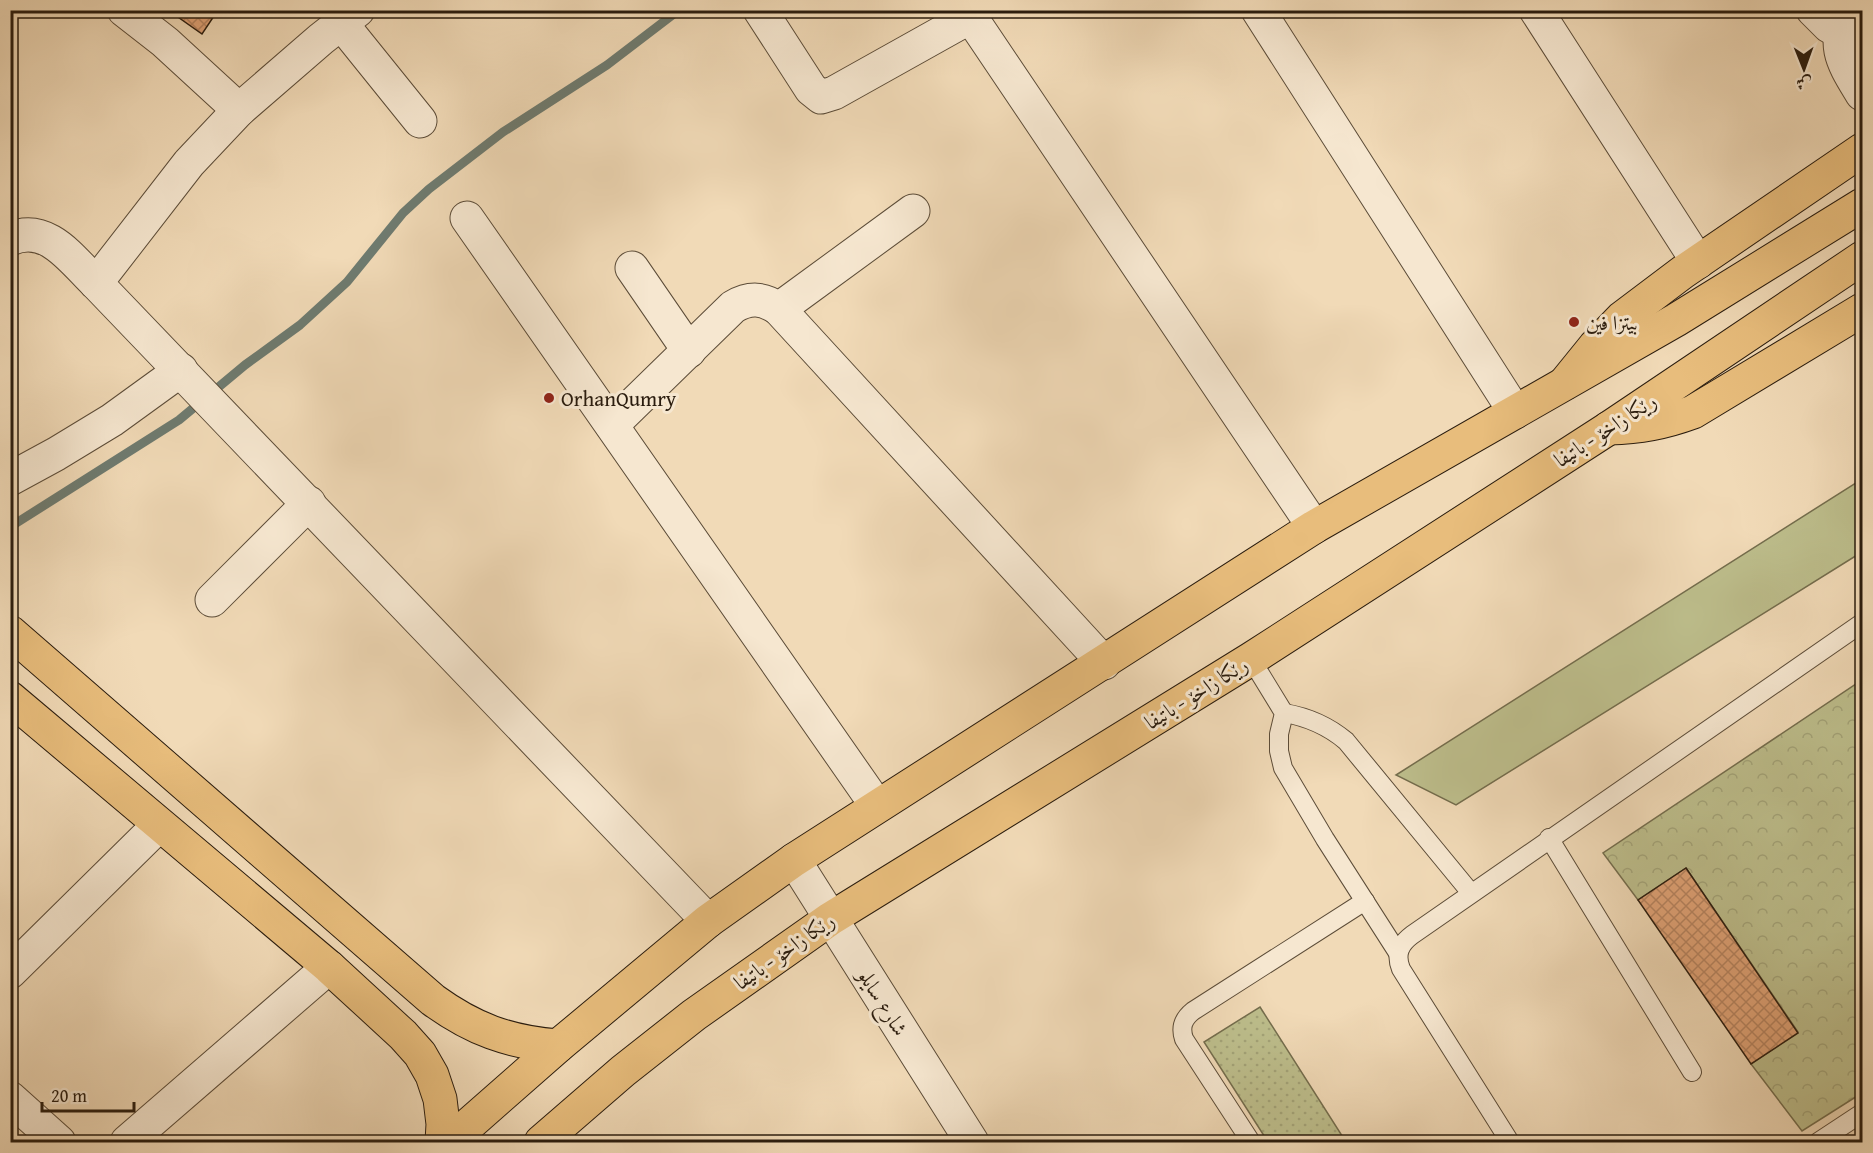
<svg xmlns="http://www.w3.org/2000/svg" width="1873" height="1153" viewBox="0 0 1873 1153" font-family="'Gentium Book Plus',Amiri,serif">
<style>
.grass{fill:url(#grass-dots);stroke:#746d4d;stroke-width:1.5}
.forest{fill:url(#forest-crowns);stroke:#746d4d;stroke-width:1.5}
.garden{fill:#bdbe8c;stroke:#746d4d;stroke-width:1.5}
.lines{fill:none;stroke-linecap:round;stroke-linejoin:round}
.stream{stroke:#6e7b70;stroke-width:9}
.building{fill:url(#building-cross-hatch);stroke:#2a1c0e;stroke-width:1.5}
.service-casing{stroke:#5c4c38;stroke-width:20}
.minor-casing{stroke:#5c4c38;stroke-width:35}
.tertiary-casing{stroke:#5c4c38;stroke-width:35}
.primary-casing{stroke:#2a1c0e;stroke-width:35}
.trunk-casing{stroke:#2a1c0e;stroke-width:35}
.service{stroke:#f6e7d0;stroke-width:18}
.minor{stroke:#f6e7d0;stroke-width:33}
.tertiary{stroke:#f6e7d0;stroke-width:33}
.primary{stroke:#e8bd7c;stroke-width:33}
.trunk{stroke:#e8bd7c;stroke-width:33}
.poi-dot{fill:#8f2418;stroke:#f6e7d0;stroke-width:2}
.labels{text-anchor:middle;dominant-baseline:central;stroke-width:6;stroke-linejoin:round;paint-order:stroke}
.poi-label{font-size:21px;fill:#2a1c0e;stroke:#f6e7d0;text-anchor:start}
.street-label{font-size:21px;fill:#2a1c0e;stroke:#f6e7d0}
</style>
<defs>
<pattern id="grass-dots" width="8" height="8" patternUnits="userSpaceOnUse" patternTransform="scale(1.5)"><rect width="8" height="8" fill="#bdbe8c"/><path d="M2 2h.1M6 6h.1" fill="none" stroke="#a3a378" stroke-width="1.8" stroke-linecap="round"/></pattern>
<pattern id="forest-crowns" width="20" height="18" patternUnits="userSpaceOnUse" patternTransform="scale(1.5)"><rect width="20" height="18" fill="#bdbe8c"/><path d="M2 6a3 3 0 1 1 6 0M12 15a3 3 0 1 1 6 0" fill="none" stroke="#a3a378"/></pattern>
<pattern id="building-cross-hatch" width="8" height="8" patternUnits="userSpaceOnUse" patternTransform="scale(1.5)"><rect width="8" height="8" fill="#e1a377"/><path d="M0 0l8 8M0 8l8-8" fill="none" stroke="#b78460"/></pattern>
</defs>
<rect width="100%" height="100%" fill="#f1dab7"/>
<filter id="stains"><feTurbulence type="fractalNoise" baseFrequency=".00333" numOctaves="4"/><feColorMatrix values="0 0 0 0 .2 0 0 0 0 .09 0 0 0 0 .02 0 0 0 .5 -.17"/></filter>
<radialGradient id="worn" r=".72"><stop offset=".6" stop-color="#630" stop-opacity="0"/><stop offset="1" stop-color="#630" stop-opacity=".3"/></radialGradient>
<!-- grass -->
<path class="grass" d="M1260 1007 1346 1142H1268L1204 1042Z"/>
<!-- forest -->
<path class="forest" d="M1862 680V1093L1802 1131 1751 1064 1798 1032 1686 868 1638 900 1603 853Z"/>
<!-- garden -->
<path class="garden" d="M1862 479V552L1456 805 1396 775Z"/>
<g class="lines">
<!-- stream -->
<path class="stream" d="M10 527 179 420 245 365 300 325 347 282 403 213 429 189 503 132 607 65 679 10"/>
</g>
<!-- building -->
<g class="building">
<path d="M168 10H218L202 34Z"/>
<path d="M1686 868 1798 1033 1751 1064 1638 900Z"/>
</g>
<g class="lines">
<defs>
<g id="service">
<path d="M1251 659 1284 713 1279 734V751L1283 768 1325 839 1398 953"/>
<path d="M1284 713C1308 717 1327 725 1346 741L1471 893"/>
<path d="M1549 838 1692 1072"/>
<path d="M1251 1142 1184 1039C1180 1027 1183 1019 1193 1011L1365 901"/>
<path d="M1510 1142 1401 969C1395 954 1400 944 1412 935L1862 623"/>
<path d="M1818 1142 1862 1113"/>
</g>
<g id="minor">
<path d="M124 10 165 42 239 110"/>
<path d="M760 10 811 89 821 97 834 93 970 17"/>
<path d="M966 10 1314 527"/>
<path d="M1258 10 1515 412"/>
<path d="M1536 10 1698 262"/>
<path d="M1813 10 1829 26 1840 32"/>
<path d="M341 23 420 121"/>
<path d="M467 218 877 806"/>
<path d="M10 239C47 222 72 260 96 283L708 921"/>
<path d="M632 268 689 351"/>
<path d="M96 283 189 163 239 110 321 39 358 10"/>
<path d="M779 309 913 211"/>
<path d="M612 425 733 307C750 297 763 298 779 309L1104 663"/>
<path d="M10 479 56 454 112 420 181 370"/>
<path d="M212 600 309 503"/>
<path d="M794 860 972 1142"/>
<path d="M10 972 159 825"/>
<path d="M10 1098 59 1142"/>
<path d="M127 1142 329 967"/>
</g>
<path id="tertiary" d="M1851 10C1829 44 1844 64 1862 94"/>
<g id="primary">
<path d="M1565 383 1595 346 1622 318 1683 272 1862 150"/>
<path d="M1609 428C1640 427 1663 423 1693 412L1862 310"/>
<path d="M10 632 433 1000C473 1029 508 1042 558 1046"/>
<path d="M10 698 329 967 403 1035 420 1054 432 1075 440 1099 443 1124 442 1142"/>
</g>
<g id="trunk">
<path d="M449 1142 558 1046 708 921 794 860 1314 527 1676 320 1862 205"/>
<path d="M541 1142 623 1071 694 1015 830 919 1251 659 1609 428 1862 258"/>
</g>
</defs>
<!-- service casing -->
<use href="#service" class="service-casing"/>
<!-- minor casing -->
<use href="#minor" class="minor-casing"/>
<!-- tertiary casing -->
<use href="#tertiary" class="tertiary-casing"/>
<!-- primary casing -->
<use href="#primary" class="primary-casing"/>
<!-- trunk casing -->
<use href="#trunk" class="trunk-casing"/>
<!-- service -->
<use href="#service" class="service"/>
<!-- minor -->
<use href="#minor" class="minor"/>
<!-- tertiary -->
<use href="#tertiary" class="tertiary"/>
<!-- primary -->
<use href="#primary" class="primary"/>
<!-- trunk -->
<use href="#trunk" class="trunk"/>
</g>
<!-- markers -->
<g class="poi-dot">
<circle cx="1574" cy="322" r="6"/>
<circle cx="549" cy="398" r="6"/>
</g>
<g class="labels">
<!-- poi labels -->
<g class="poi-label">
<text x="1586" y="322">بيتزا فين</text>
<text x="561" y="398">OrhanQumry</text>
</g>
<!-- street labels -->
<g class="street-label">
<text transform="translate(1605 430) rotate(-33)">رێکا زاخۆ - باتیفا</text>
<text transform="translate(1196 693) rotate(-32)">رێکا زاخۆ - باتیفا</text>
<text transform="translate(784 951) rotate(-35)">رێکا زاخۆ - باتیفا</text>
<text transform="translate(883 1002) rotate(58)">شارع سايلو</text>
</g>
</g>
<!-- margin -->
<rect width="1873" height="1153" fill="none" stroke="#f1dab7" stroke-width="36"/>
<rect x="12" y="12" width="1849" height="1129" fill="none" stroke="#2a1c0e" stroke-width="3"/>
<rect x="18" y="18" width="1837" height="1117" fill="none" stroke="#2a1c0e" stroke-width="1.5"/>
<!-- north arrow -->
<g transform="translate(1804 69) rotate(179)" stroke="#f6e7d0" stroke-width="4.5" paint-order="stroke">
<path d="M0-4.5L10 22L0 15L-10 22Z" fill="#2a1c0e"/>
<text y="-9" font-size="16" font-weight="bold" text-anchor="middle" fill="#2a1c0e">ش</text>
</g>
<!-- scale -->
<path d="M42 1102v9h92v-9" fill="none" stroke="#2a1c0e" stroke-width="3"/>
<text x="51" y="1102" font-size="18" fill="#2a1c0e" stroke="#f6e7d0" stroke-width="4.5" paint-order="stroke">20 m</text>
<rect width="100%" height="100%" filter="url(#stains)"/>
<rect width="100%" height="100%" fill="url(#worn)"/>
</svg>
